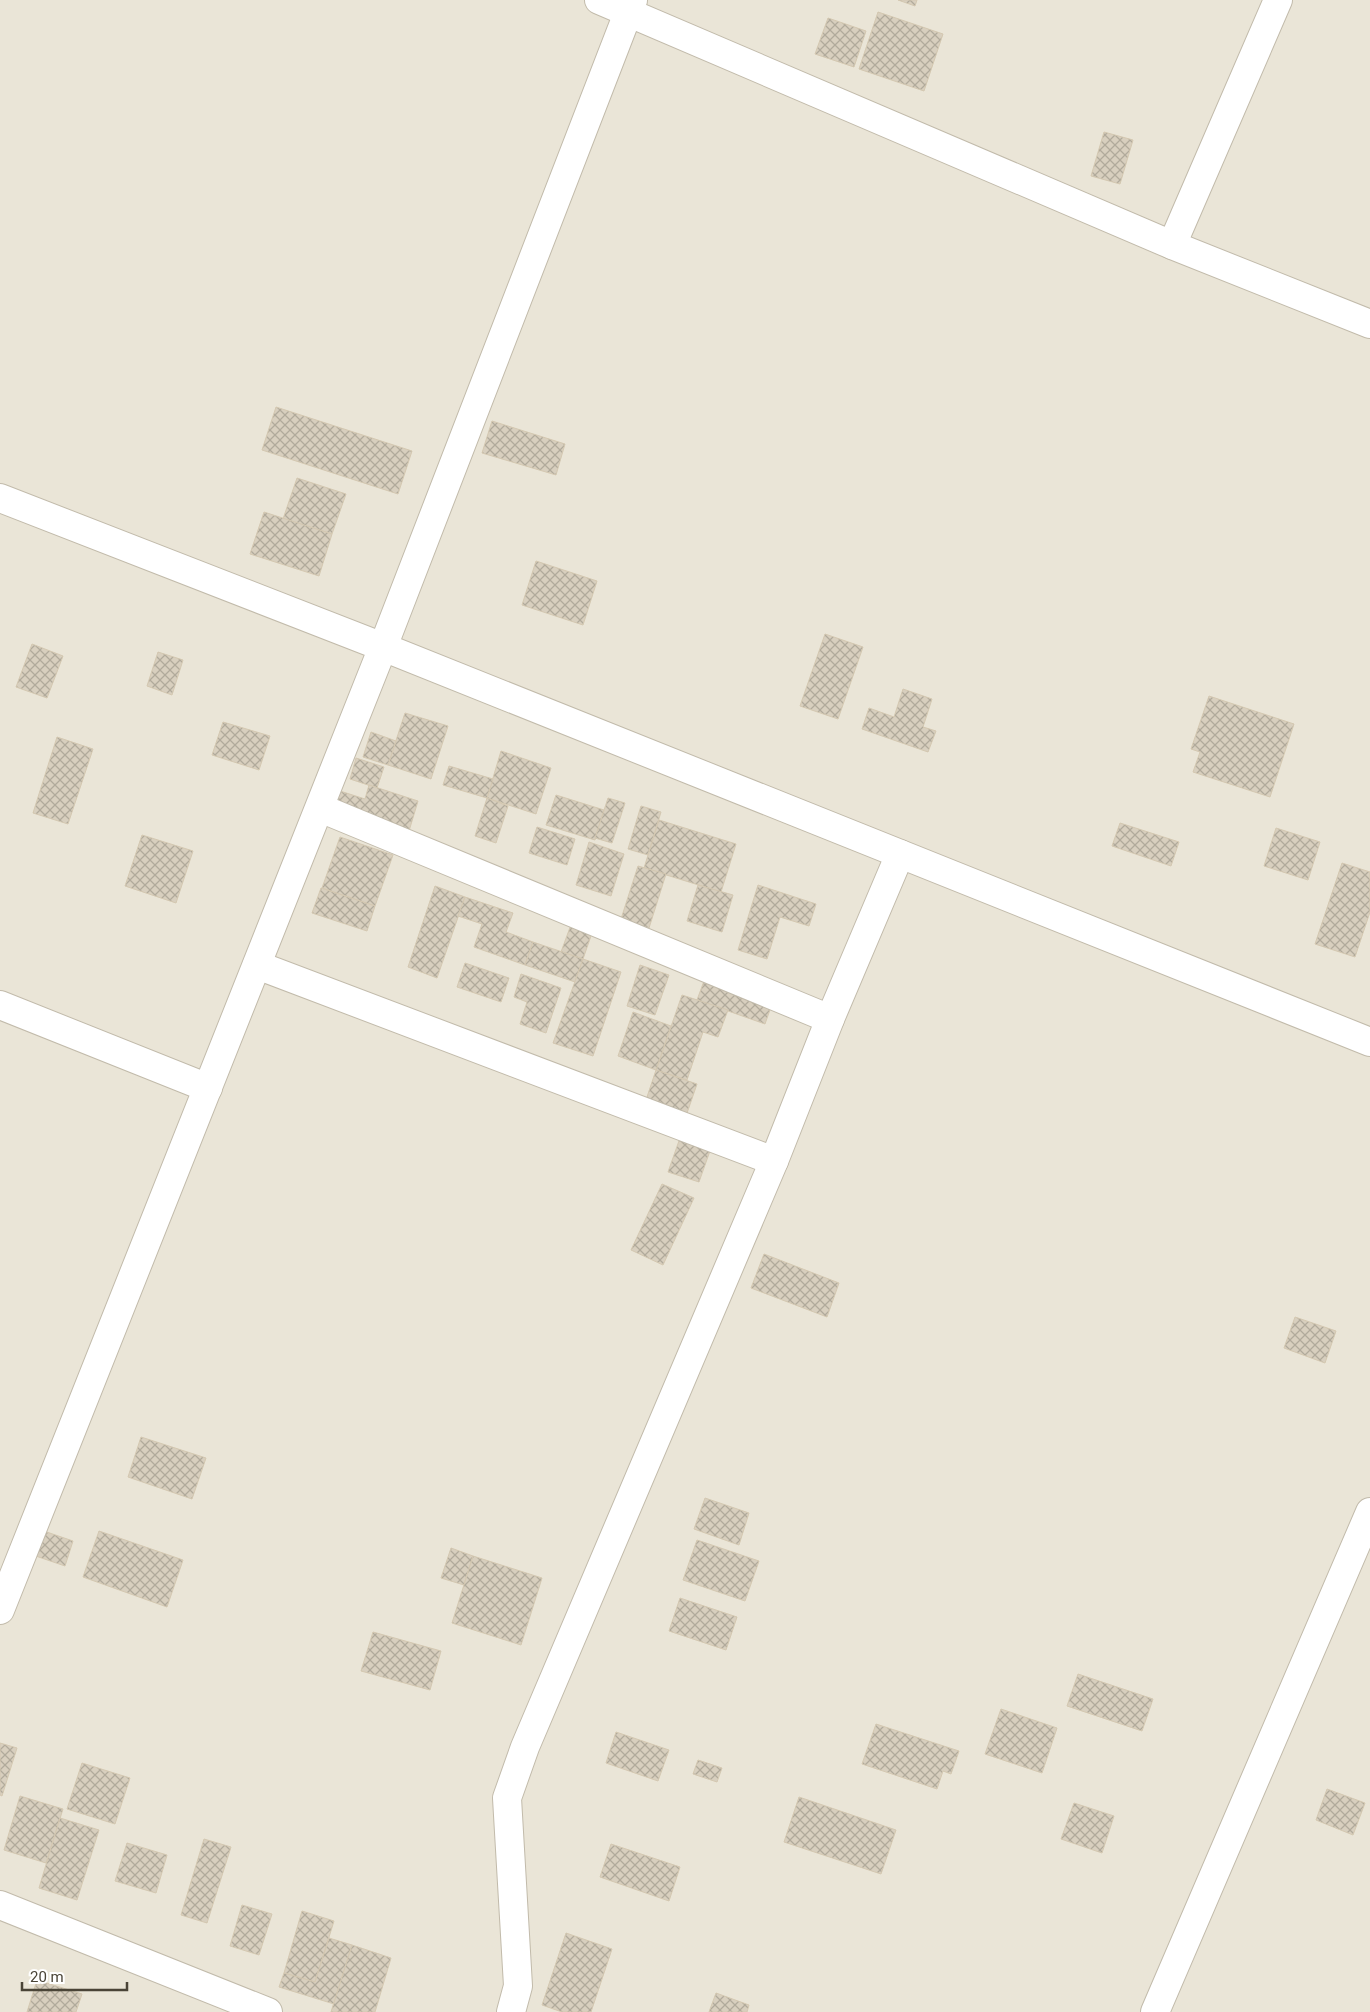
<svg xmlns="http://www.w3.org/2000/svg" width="1370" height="2012" viewBox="0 0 1370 2012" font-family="Roboto,sans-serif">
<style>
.residential{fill:#eae5d7}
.building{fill:url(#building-cross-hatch);stroke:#d4c8b1}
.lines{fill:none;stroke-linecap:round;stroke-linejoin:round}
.minor-casing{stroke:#c2bbab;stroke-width:30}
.minor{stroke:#fff;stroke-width:28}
</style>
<defs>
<pattern id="building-cross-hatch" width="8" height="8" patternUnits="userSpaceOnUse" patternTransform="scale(1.25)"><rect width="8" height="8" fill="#d8cfbe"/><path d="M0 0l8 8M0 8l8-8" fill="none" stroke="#b1aa9b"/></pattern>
</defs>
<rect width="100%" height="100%" fill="#f6f3ea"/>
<!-- residential -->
<rect class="residential" x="0" y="0" width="1370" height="2012"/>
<!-- building -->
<g class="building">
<path d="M898 0H917L915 6Z"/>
<path d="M878 12 943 34 924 91 859 69Z"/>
<path d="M828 18 866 31 854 67 815 54Z"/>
<path d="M1104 132 1133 140 1120 184 1091 176Z"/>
<path d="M276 407 412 451 398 494 262 450Z"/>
<path d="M492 421 565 444 556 475 482 453Z"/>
<path d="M297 478 346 494 332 534 283 519Z"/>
<path d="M264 512 332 534 319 576 250 554Z"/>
<path d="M536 561 597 581 583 625 522 605Z"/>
<path d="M825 634 863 647 838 719 800 706Z"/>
<path d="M32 644 63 656 47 698 16 687Z"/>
<path d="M158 652 183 660 172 695 147 686Z"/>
<path d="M903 689 932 699 923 727 936 731 928 752 862 729 869 708 894 717Z"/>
<path d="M1209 696 1294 724 1270 797 1193 772 1200 752 1191 749Z"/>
<path d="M405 713 448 726 431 779 388 765Z"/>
<path d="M223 722 270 736 259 770 212 755Z"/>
<path d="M371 732 396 741 388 765 363 757Z"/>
<path d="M57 737 93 749 68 824 33 813Z"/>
<path d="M501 751 551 768 536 814 487 798Z"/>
<path d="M356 758 384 767 377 788 350 779Z"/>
<path d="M449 766 493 779 487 798 443 785Z"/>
<path d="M369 785 418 801 409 831 335 808 340 791 365 799Z"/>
<path d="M556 795 604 810 595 840 546 825Z"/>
<path d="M487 798 508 806 496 843 475 836Z"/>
<path d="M608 798 625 803 612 843 595 838Z"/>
<path d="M641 806 661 812 648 855 628 849Z"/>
<path d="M659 820 736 844 721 892 644 868Z"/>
<path d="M1120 823 1179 842 1171 866 1112 846Z"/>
<path d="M537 827 575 839 567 865 529 853Z"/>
<path d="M1276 828 1320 842 1308 880 1264 866Z"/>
<path d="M142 835 193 851 176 903 125 886Z"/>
<path d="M340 837 393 855 375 906 322 888Z"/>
<path d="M589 842 624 854 611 896 576 885Z"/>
<path d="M1342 863 1370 872V912L1355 957 1315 944Z"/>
<path d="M638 866 666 874 649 928 621 919Z"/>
<path d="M698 885 733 895 722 932 687 921Z"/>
<path d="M758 885 816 904 809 926 780 917 767 959 738 950Z"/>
<path d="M435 886 465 897 437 978 408 967Z"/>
<path d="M321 888 375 906 367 931 312 913Z"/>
<path d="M465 897 513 913 506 932 533 942 525 965 474 947 482 924 458 916Z"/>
<path d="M572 922 593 930 583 959 561 952Z"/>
<path d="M533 942 583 959 575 982 525 965Z"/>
<path d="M583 959 621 972 593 1056 553 1043Z"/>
<path d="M465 963 509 978 501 1002 457 987Z"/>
<path d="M640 965 669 975 655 1015 627 1006Z"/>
<path d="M521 974 561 988 546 1033 520 1024 527 1002 514 997Z"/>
<path d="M704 981 772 1004 765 1024 697 1000Z"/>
<path d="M682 995 728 1010 718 1037 703 1032 687 1080 656 1070Z"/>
<path d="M633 1012 671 1026 656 1070 618 1056Z"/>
<path d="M656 1070 697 1084 686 1116 645 1103Z"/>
<path d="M680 1138 711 1148 699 1182 668 1172Z"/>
<path d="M662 1184 694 1198 663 1265 631 1250Z"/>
<path d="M764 1254 839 1283 827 1317 751 1288Z"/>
<path d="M1295 1317 1336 1331 1325 1363 1284 1348Z"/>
<path d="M141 1437 206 1458 192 1499 128 1477Z"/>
<path d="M705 1498 749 1513 739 1545 694 1529Z"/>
<path d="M35 1528 73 1541 65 1566 27 1553Z"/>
<path d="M99 1531 183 1560 167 1607 83 1577Z"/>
<path d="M697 1540 759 1561 745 1601 683 1580Z"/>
<path d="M451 1548 473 1556 464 1585 441 1578Z"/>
<path d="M473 1556 542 1578 521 1645 452 1623Z"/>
<path d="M680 1598 737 1617 726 1650 669 1631Z"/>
<path d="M373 1632 441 1651 430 1690 361 1671Z"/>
<path d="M1078 1674 1153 1699 1142 1731 1067 1706Z"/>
<path d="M1001 1709 1057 1728 1042 1773 985 1754Z"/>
<path d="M876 1724 959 1751 951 1774 943 1771 937 1789 862 1764Z"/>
<path d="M616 1732 669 1750 658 1781 606 1763Z"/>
<path d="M0 1743 17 1748 2 1796 0 1795Z"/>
<path d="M698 1760 722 1768 717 1782 693 1774Z"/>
<path d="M82 1763 130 1778 115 1824 67 1809Z"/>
<path d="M1327 1789 1365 1803 1353 1835 1316 1820Z"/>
<path d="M20 1796 63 1809 46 1863 4 1850Z"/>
<path d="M799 1797 896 1830 881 1874 784 1842Z"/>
<path d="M1074 1803 1114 1816 1102 1853 1061 1839Z"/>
<path d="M60 1818 99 1830 77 1900 39 1888Z"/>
<path d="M204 1839 231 1847 207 1923 181 1915Z"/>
<path d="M127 1843 167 1855 156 1893 115 1881Z"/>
<path d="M611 1844 680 1867 669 1901 600 1877Z"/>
<path d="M242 1905 272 1914 259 1955 230 1946Z"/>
<path d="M302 1911 334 1921 315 1982 284 1973Z"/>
<path d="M566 1933 612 1949 591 2012H562L542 2005Z"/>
<path d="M329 1938 352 1945 334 2004 279 1987 284 1973 315 1982Z"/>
<path d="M352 1945 391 1958 375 2012H331Z"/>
<path d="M37 1980 82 1994 76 2012H27Z"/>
<path d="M716 1993 749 2005 747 2012H709Z"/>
</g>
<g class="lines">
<defs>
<g id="minor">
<path d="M599 0 1172 245 1370 324"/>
<path d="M1172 245 1278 0"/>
<path d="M0 498 383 647 1370 1042"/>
<path d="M320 808 830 1019"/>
<path d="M257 965 774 1161"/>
<path d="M0 1005 208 1088"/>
<path d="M0 1610 383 647 633 0"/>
<path d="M0 1905 268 2012"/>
<path d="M511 2012 518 1986 507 1798 525 1747 774 1161 830 1019 900 854"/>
<path d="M1155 2012 1370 1512"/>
</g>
</defs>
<!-- minor casing -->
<use href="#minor" class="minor-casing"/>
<!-- minor -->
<use href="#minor" class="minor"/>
</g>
<!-- scale -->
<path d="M22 1982v8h105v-8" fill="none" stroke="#4a4437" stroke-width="2.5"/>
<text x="30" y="1982" font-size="15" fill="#4a4437" stroke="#ffffff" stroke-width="4" paint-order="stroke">20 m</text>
</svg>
